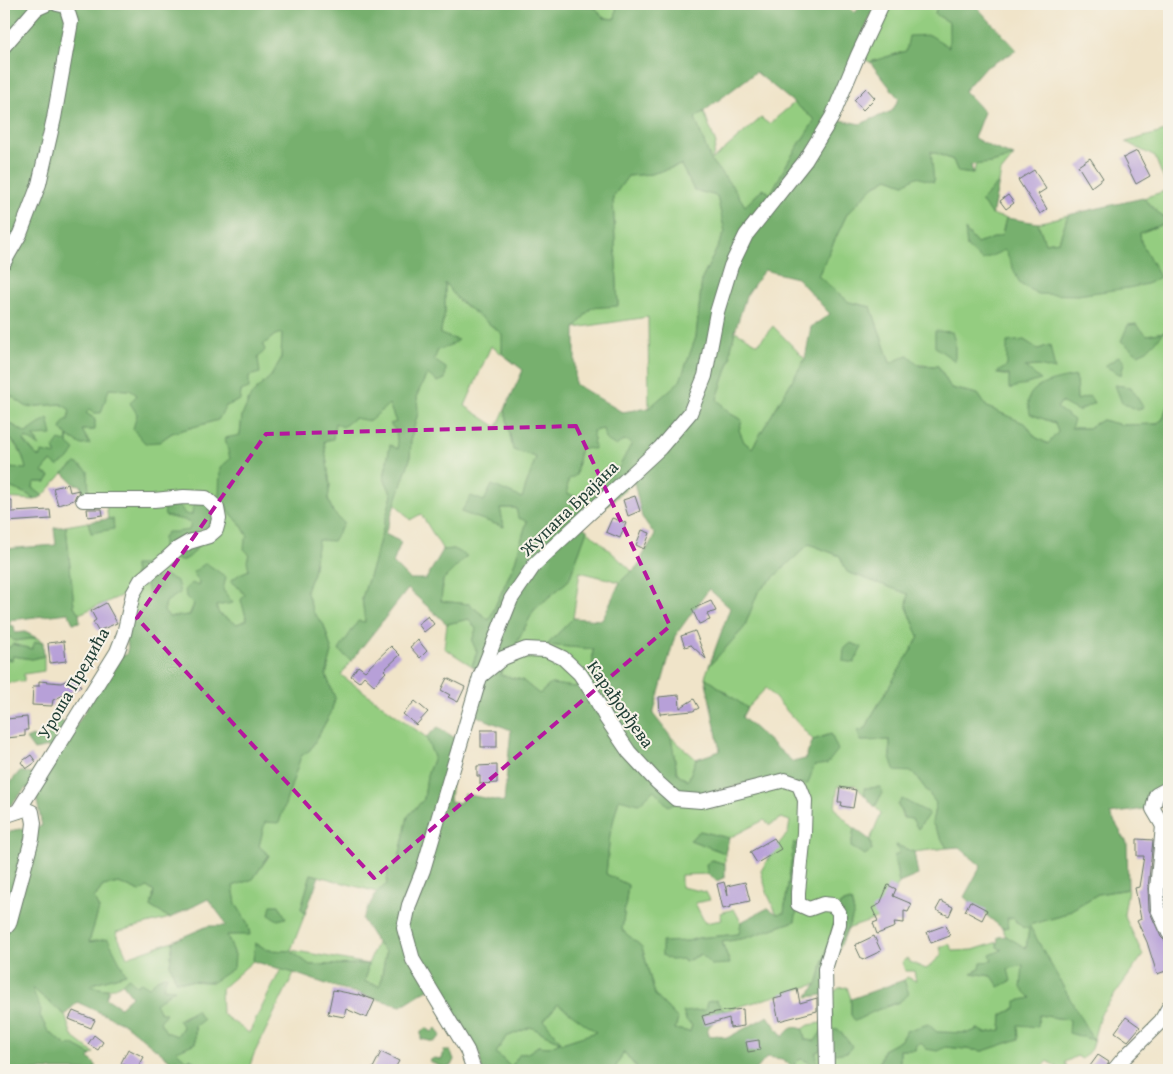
<svg xmlns="http://www.w3.org/2000/svg" width="1173" height="1074" viewBox="0 0 1173 1074" font-family="'Gentium Book Plus',serif">
<style>
.green{fill:#94cd80;stroke:#5a855a;fill-rule:evenodd}
.forest{fill:#77b06e;stroke:#4b7651;fill-rule:evenodd}
.building{fill:#b7a0d8}
.lines{fill:none;stroke-linecap:round;stroke-linejoin:round}
.minor-casing{stroke:#687768;stroke-width:16}
.minor{stroke:#fff;stroke-width:14}
.marked{fill:none;stroke:#b5179e;stroke-width:4;stroke-dasharray:10 6;stroke-linejoin:round}
.labels{text-anchor:middle;dominant-baseline:central;stroke-width:4;stroke-linejoin:round;paint-order:stroke}
.street-label{font-size:18px;fill:#1f3d34;stroke:#f7f3e8}
</style>
<rect width="100%" height="100%" fill="#f7f3e8"/>
<filter id="ink" filterUnits="userSpaceOnUse"><feTurbulence type="fractalNoise" baseFrequency=".02" numOctaves="2"/><feDisplacementMap in="SourceGraphic" scale="10" xChannelSelector="R" yChannelSelector="G"/><feConvolveMatrix kernelMatrix="1 2 1 2 8 2 1 2 1" color-interpolation-filters="sRGB"/></filter>
<filter id="wash" filterUnits="userSpaceOnUse"><feTurbulence type="fractalNoise" baseFrequency=".0096" numOctaves="4" result="noise"/><feDisplacementMap in="SourceGraphic" scale="20" xChannelSelector="R" yChannelSelector="G"/><feGaussianBlur stdDeviation="1.12" result="paint"/><feColorMatrix in="noise" values="0 0 0 0 0 0 0 0 0 0 0 0 0 0 0 0 0 1.4 0 .05"/><feComposite in="paint" operator="in"/></filter>
<g filter="url(#wash)">
<rect width="100%" height="100%" fill="#f0e4c9"/>
<!-- green -->
<g class="green">
<path d="M560 4H617L615 19C597 17 576 13 560 4Z"/>
<path d="M888 4H937L935 14 949 22 950 48 906 51 870 62 863 59Z"/>
<path d="M794 103 815 120 789 160 770 195 764 188 745 206 733 187 711 161 695 118 704 112 716 144 712 160 761 118 769 124Z"/>
<path d="M1169 130V407L1167 406 1163 419 1156 424 1122 425 1102 420 1088 428H1070L1057 408 1061 402 1077 401 1076 377 1030 414 1055 423 1058 432 1049 444 1035 437 1026 424 987 407 978 394 951 388 938 366 890 363 871 307 849 302 818 276 847 214 873 187 888 178 904 184 931 151 953 160 958 172 973 174 976 164 992 163 1014 156 1001 172 999 182 981 201 992 215 1006 218 1002 235 977 244 966 231 967 247 1005 249 1077 295 1147 284 1159 276 1141 242 1140 233 1168 222 1143 198 1168 190 1155 157 1126 142ZM1136 324 1147 335 1164 332 1121 341ZM1024 340 1038 349 1050 345 1039 366 1025 367 1040 380 997 374 1007 367Z"/>
<path d="M681 165 694 190 717 196 725 232 702 279 696 337 680 382 649 408 648 317 575 328 591 308 618 305 613 197 628 176 651 174Z"/>
<path d="M1068 215 1059 241 1045 243 1038 223Z"/>
<path d="M445 282 458 300 503 334 502 354 491 346 465 406 497 427 505 409 513 450 536 457 522 498 484 501 461 512 504 527 500 508H516L527 521 515 562 489 620 469 604 441 601 443 580 453 549 443 550 421 514 410 520 395 503 410 459 411 438 418 413 417 395 438 350 448 347 457 340 440 335 445 312Z"/>
<path d="M773 326 805 359 752 448 744 442 739 430 742 420 729 413 717 399 731 357 730 353 735 331 758 344Z"/>
<path d="M282 332 281 359 271 376 251 395 242 416 240 435 230 459 219 496 229 511 242 526 248 537 249 570 240 574 231 581 241 590 245 595 241 600 247 620 237 624 219 614 215 606 232 602 223 590 199 582 194 604 189 615 169 617 164 611 166 602 156 579 134 565 135 576C149 584 151 591 147 607L131 618 130 592 79 614 74 606 66 526 88 522 92 533 113 519H108L106 504 89 496 77 463 63 473 43 496 33 488 34 482H46L50 476 41 472 68 444V438L57 455 42 453 41 457 36 456 24 441 26 438 39 445 34 436 26 433 10 423 7 436C18 446 23 455 27 470L9 468 5 476 9 487 27 494 35 500 4 498V391L27 407 61 404 70 409 68 420 82 445 90 443 81 430H94L95 419 86 413 109 389 130 390 137 395 159 442 172 433 218 420 226 406 240 400 241 391 258 358 262 345 275 335Z"/>
<path d="M389 403 396 422 398 450 390 445 384 478 392 495 375 558 362 598 365 622 339 650 351 661 341 675 426 737 434 757 427 775 424 799 408 816 398 863 388 870 387 884 377 892 311 874 301 908 305 914 291 950 368 964 377 943 386 952 380 986 365 982 368 964 310 965 291 951 268 950 255 943 253 961 221 989 222 1014 249 1033 281 969 294 973 254 1054 249 1068 246 1070H195L197 1065 191 1059 186 1062 176 1051 195 1043 196 1010 178 1020 183 1027 177 1036 166 1032 160 1022 161 1013 154 1004 174 990 163 988 167 975 157 979 149 988 137 986 128 978C113 991 109 990 90 987L92 984 126 974 89 942 99 909 94 899 103 886 119 883 140 892 147 887 154 892 151 907 170 918 116 932 127 957 173 941 170 964 176 981 212 982 235 955 227 935 250 934 247 922 236 904 233 886 253 879 269 856 259 846 265 822H279L301 756 310 750 331 713 335 698 326 675 332 652 324 625 313 612 306 590 313 573 318 540 333 512 328 499 330 485 324 441 335 422 354 418Z"/>
<path d="M603 429 632 443 617 471H609L590 487V493L580 499 567 493 568 479 576 475 580 448 593 431Z"/>
<path d="M587 530 632 571 620 582 580 572 573 618 547 645 593 649 592 678 575 687 551 684 539 694 522 680 500 675 534 610 569 580Z"/>
<path d="M809 544 840 556 847 572 909 594 907 607 919 637 872 715 866 728 858 732 861 741 890 740V758L913 772 936 803 932 823 947 848 914 852 896 845 900 854 894 856 899 883 885 910 890 914 847 929 854 913 851 901 840 904 817 984 724 1011 716 1000 705 1010 694 1011 692 1025 690 1032 675 1029 678 1019 655 995 642 947 622 930 628 885 606 874 610 834 619 798 654 790 699 796 712 809 814 766 831 734 813 740 766 688 747 708 705 677 709 666 744 628 758 592ZM855 785 865 796V788L882 793 875 807 881 813 870 840 872 851 851 847 854 828 841 815 835 807 838 786ZM898 805 929 813 918 829 912 818H903ZM781 818 790 821 788 833 774 849 761 871 767 893 777 914 784 913 794 842 795 921 746 938 722 942 730 963 702 954 685 962 683 959 662 943 688 941 698 938 739 934 741 922 734 909 720 913 722 920 705 923 695 903 710 900 706 892 681 887V875L707 874V864L712 860 725 864V853L690 840 700 831 729 838 764 820 770 825Z"/>
<path d="M469 619 476 629 472 641 477 651 472 666 444 648 447 624Z"/>
<path d="M10 637 15 641 37 638 43 642H35L32 649 13 644 10 647 5 648V639Z"/>
<path d="M13 656 32 659 44 656V671L24 674V681L4 683V658L11 660Z"/>
<path d="M671 737 696 759 688 781 677 773Z"/>
<path d="M1128 889 1124 915 1143 955 1100 1015 1091 1049 1082 1059 1077 1056 1065 1062 1068 1070H1060L1048 1061 1040 1070H897L895 1066 900 1061V1050H915L916 1045 922 1042 946 1047 983 1051 1019 1039 1017 1025 1039 1015 1070 1020 1092 1040 1029 925 1061 916 1098 894Z"/>
<path d="M1013 917 1016 922 1029 929 1026 949 1006 936 1002 928 1009 927 1006 918Z"/>
<path d="M998 942 997 947 1002 950 992 962 972 973 992 976 1008 969 1023 964 1032 999 1002 1015 1001 1030 985 1033 978 1029 969 1033 906 1031 900 1041 883 1050 878 1070H792V1067L799 1060 815 1054 825 1046 848 1052 815 1041 805 1040 803 1029 809 1025 832 1021 831 994 839 988 847 987 851 999V1015L877 1010 899 1002 908 994 904 980 907 977 916 981 914 971H905L902 962 907 958 910 962 926 969 942 955 940 947 949 944 954 951 973 950Z"/>
<path d="M31 987 65 1015 72 1036 94 1053 91 1055 73 1045 67 1046 48 1031 40 1016Z"/>
<path d="M558 1004 597 1032 562 1043 544 1020Z"/>
<path d="M531 1027 560 1042 549 1047 538 1046 528 1053 520 1054 511 1067 496 1053 506 1037Z"/>
<path d="M624 1052 637 1069V1070H614Z"/>
</g>
<!-- forest -->
<g class="forest">
<path d="M4 4H560L569 8 574 4 596 8 603 18 615 19 617 4H846L855 13 861 4H876L827 117 860 124 892 111 899 99 870 62 906 51 909 36 930 35 949 47V22L935 14 937 4H974L1017 50 983 69 964 91 984 112 974 138 993 148 1014 156 992 163 971 165 973 174 958 172 953 160 931 151 934 182 916 177 904 184 888 178 873 187 847 214 818 276 849 302 871 307 890 363 908 355 920 366H938L951 388 978 394 987 407 1026 424 1035 437 1048 444 1058 432 1055 423 1030 414C1030 411 1028 406 1028 402 1029 383 1061 379 1076 376L1077 400 1090 396 1094 403 1078 411 1061 402 1057 408 1074 420 1071 428H1088L1102 420 1122 425 1156 424 1163 419 1167 406 1169 407V793L1144 809 1110 814 1127 843 1128 889 1098 894 1061 916 1029 925 1093 1040 1069 1033 1070 1020 1039 1015 1038 1027 1018 1025 1019 1039 983 1051 946 1047 937 1051 926 1049 921 1042 916 1045 915 1050H900V1062L893 1069H878L883 1050 900 1041 906 1031 928 1024 937 1032 969 1033 978 1029 986 1033 1001 1030 1002 1015 1016 1008V1001L1031 998 1021 988 1023 965 1008 969 1011 981 999 987 992 976 971 973 980 969 981 962 992 961 990 955 1002 950 997 947 998 937 1006 936 1026 948 1029 929 1022 927 1013 918H1007L1009 927 1002 928 964 897 981 866 959 847 947 848 932 823 936 803 913 772 895 771 890 758V740L860 741 858 731 866 728 872 715 919 637 907 607 908 594 847 572 840 556 809 544 758 592 744 628 709 666 730 608 709 589 675 636 653 714 671 737 677 773 688 781 696 759 720 751 705 677 747 708 742 717 793 762 805 759 813 740 831 734 838 750 827 764 814 766 808 784 754 781 699 796 692 795 668 806 654 790 639 804 619 799 610 834 606 874 628 885 622 930 642 947 655 995 678 1019 675 1029 690 1032 692 1025 686 1021 683 1012 705 1010 707 1002 716 1000 724 1011 708 1028 707 1033 710 1037 716 1035 727 1038 768 1016 783 1037C789 1029 792 1025 803 1029L805 1040 815 1041 823 1029 839 1030 852 1046 848 1052 835 1054 825 1046 815 1053 817 1056 816 1066 802 1059 799 1060 792 1067 782 1059 767 1057 756 1070H637V1068L624 1052 614 1070H482L479 1052 436 984 401 1006 329 985 294 973 253 961 255 943 268 950 291 951 310 965 368 964 365 982 380 986 386 952 377 943 362 919 377 892 387 884 388 870 398 863 408 816 424 799 427 775 434 757 426 737 438 727 455 738 450 801 460 803 464 794 504 802 511 730 474 715 477 669 472 666 477 652 472 641 476 629 469 619 447 624 408 589 351 661 339 650 358 621 365 622 362 598 375 558 392 495 384 478 390 445 398 449 396 431 390 424 396 422 389 404 370 421 354 418 343 427 335 423 333 439 324 441 330 485 328 499 333 512 344 523 333 541 318 540 313 573 306 590 313 612 324 625 332 652 326 675 335 698 331 713 310 750 301 756 279 823 265 822 259 846 269 855 253 879 233 886 236 904 247 922 250 935H227L235 955 234 968 213 982 176 981 170 964 173 941 208 926H225L223 919 208 899 170 918 151 907 154 892 147 887 140 892 119 883 103 886 94 898 99 909 89 942 108 939 126 974 92 984 90 986 109 990 106 998 120 1007 132 996 122 983 128 977 137 986 141 982 149 987 157 979 167 975 163 988 175 989 155 1004 161 1013H166L160 1022 166 1032 177 1036 183 1027 178 1020 184 1018 196 1010 203 1020 195 1026V1043L177 1051 186 1061 191 1058 197 1065 195 1070H181L180 1066 172 1062 125 1024 77 1002 65 1015 32 988 41 1010 40 1016 48 1031 67 1046 73 1045 91 1055 89 1058 97 1066 93 1068V1070H4V835L14 830 42 826 37 801 33 792 26 788 12 804 4 809V790L20 771 31 774 44 759 54 756 49 747 34 750 26 739 33 736 36 740 46 737 53 730V725L61 721 75 728 117 656 126 655 128 647 125 639 131 618 147 607 150 597 145 582 135 576 134 565H146L156 579 164 575 177 581 180 593 166 602 164 611 169 617 190 615 194 604 186 597 185 589 192 583 198 586 199 582 193 572 206 563 226 577 223 590 233 603 216 606 219 614 237 624 247 620 241 600 245 595 241 590 230 581 240 574 249 570 247 561 249 554 244 549 245 540 248 537 242 526 229 511 219 496 220 468 230 459 225 438 240 435 242 416 251 395 271 376 281 359 282 333 275 335 263 345 265 350 258 358 260 373 249 376V388L241 391 240 400 226 406 218 420 172 433 159 442 145 443 133 429 137 414 130 403 137 395 130 390 109 389 101 413H93L90 409 86 413 95 419V430H82L90 444 82 445 68 437V444L75 450 69 459 57 466 51 461 42 472 50 476 46 482H34L33 488 43 496 35 500 27 494 9 487 5 476 8 468 26 469C24 461 22 452 16 445 10 437 7 440 5 428L9 423 26 433 48 418 52 435 34 436 39 446 26 438 24 441 37 456 41 457 42 452 56 455 54 447 59 440 65 442 68 437 61 429 64 421 68 420 70 410 61 404 27 407 4 391ZM756 72 815 120 789 160 770 195 764 188 745 206 733 187 711 161 695 118ZM681 165 694 190 717 196 725 232 702 279 696 337 680 381 649 408 622 412 575 384V328L591 308 618 306 613 197 628 176 651 174ZM764 270 797 278 830 314 811 327 805 359 752 448 744 442 739 430 742 420 729 413 717 399 731 357 730 353 735 331 746 296ZM445 283 458 300 502 334V354L523 370 505 409 513 450 536 457 522 498 492 485 484 501 471 496 461 512 504 527 500 508H516L518 518 527 521 515 562 489 620 469 604 441 601 443 580 467 556 453 549 443 550 426 579H409L393 563 401 542 385 534 410 459 411 438 418 413 417 395 427 374 438 382 445 379 446 368 434 360 438 350 448 347 458 340 440 334 445 312ZM603 429 605 439 616 446 624 440 632 443 617 471H609L590 487 589 493 580 499 567 493 568 480 576 475 580 448 594 449 593 431ZM634 482 642 517 655 535 642 557 643 561 620 582 602 620 573 618 547 645 593 649 592 678 575 687 551 684 539 694 522 680 500 675 534 610 569 580 587 530 583 527ZM558 1004 596 1032 562 1043 544 1020ZM531 1027 560 1042 549 1047 538 1046 528 1053 520 1054 511 1067 496 1053 506 1037Z"/>
<path d="M999 182 992 215 981 201Z"/>
<path d="M1143 198 1168 222 1140 233 1141 242 1160 277 1147 284 1128 288 1077 295 1038 294 1020 284 1005 250 982 260 967 247 965 230 977 244 1002 235 1006 218 1038 223 1045 243 1059 241 1068 215Z"/>
<path d="M1136 324 1147 335 1165 332 1147 350 1138 354 1121 341 1128 325Z"/>
<path d="M935 331 952 332 955 342V361L935 347Z"/>
<path d="M1024 340 1038 349 1050 345 1055 370 1039 366 1025 367 1041 380 1009 389V375L996 373 1007 366V342Z"/>
<path d="M1119 356 1124 362 1121 375 1105 366Z"/>
<path d="M1115 385 1131 387 1143 407 1138 410 1122 403Z"/>
<path d="M76 463 88 471 89 496H83L81 485 74 484 63 473Z"/>
<path d="M208 493 214 518 208 526 197 530 198 546C192 555 189 560 178 561L163 547V538L167 532H176L189 530 191 524 184 520 165 516 164 508 175 505 180 506 185 514 192 515 193 503Z"/>
<path d="M108 519H113L114 529 91 533 88 522Z"/>
<path d="M66 526 74 606 79 614 80 622 73 623 68 613 11 620 9 625 14 626 15 633 25 632 37 638 14 641 10 637 5 639V648L10 647 12 644 32 649 35 642H43L44 656 32 659 13 656 12 660 4 658V549L56 545 54 528Z"/>
<path d="M851 643 862 647 854 663 843 661 844 649Z"/>
<path d="M881 787 882 793 875 807 865 796 864 788Z"/>
<path d="M902 799 929 813 918 829 912 819 904 818 898 805Z"/>
<path d="M854 828 870 840 872 850 865 855 851 847Z"/>
<path d="M700 831 729 838 725 853 690 840Z"/>
<path d="M794 842 799 846 797 910 795 921 746 938 722 942 730 964 711 965 701 954 685 962 683 959 671 960 662 955V942L688 941 698 938 739 934 741 922 768 908 777 914 784 913Z"/>
<path d="M896 845 914 852 918 875 899 883 894 856 899 853Z"/>
<path d="M712 860 725 864V877L717 881 707 874 706 864Z"/>
<path d="M311 874 319 876 305 914 301 908Z"/>
<path d="M851 901 854 913 830 972 831 994 807 997 817 984 840 904Z"/>
<path d="M271 905H279L286 918 278 920 269 915Z"/>
<path d="M904 980 909 994 899 1002 877 1010 855 1021 851 1015V999Z"/>
<path d="M426 1028 432 1032 436 1028 441 1036 434 1042 421 1039V1031Z"/>
<path d="M444 1051H450L454 1059 452 1066C444 1069 436 1065 429 1061L434 1058 442 1059Z"/>
</g>
<g id="blocks">
<!-- building -->
<g class="building">
<path d="M866 88 875 98 863 110 854 100Z"/>
<path d="M1137 151 1150 176 1136 184 1123 158Z"/>
<path d="M1090 158 1103 178 1091 187 1078 166Z"/>
<path d="M1034 170 1046 189 1038 194 1047 209 1040 214 1018 180Z"/>
<path d="M1008 195 1014 203 1006 209 1000 201Z"/>
<path d="M68 484 70 492 79 490V492L76 495 74 500 58 505 53 488Z"/>
<path d="M635 496 640 511 628 516 623 500Z"/>
<path d="M4 500H12V512L50 510 51 519 6 522 7 514H4Z"/>
<path d="M87 509H102L103 515 88 517Z"/>
<path d="M612 518 626 523 620 538 606 532Z"/>
<path d="M642 530 650 533 644 549 636 545Z"/>
<path d="M711 601 716 611 707 614 710 620 699 624 692 609Z"/>
<path d="M106 603 117 623 98 631 93 622 96 620 91 611Z"/>
<path d="M428 616 434 624 424 632 418 624Z"/>
<path d="M695 631 706 659 691 645 685 647 681 636Z"/>
<path d="M418 640 427 651 420 658 410 647Z"/>
<path d="M64 641 66 661 50 663 48 643Z"/>
<path d="M391 646 400 655 384 670 386 672 374 685 364 676 359 682 351 676 358 666 365 671Z"/>
<path d="M76 676 81 687 53 700 52 706 32 705 33 686H39V681L61 683Z"/>
<path d="M447 678 465 687 458 702 448 697 450 695 441 690Z"/>
<path d="M679 695 680 708 694 699 699 708 693 711 660 714 659 697Z"/>
<path d="M415 701 428 712 416 725 403 714Z"/>
<path d="M27 717 28 730H25V736L7 738 6 719Z"/>
<rect x="481" y="730" width="16" height="17"/>
<path d="M31 755 36 762 26 769 21 762Z"/>
<path d="M497 765V783L480 784V776H477V766Z"/>
<path d="M840 787 856 790 853 808 841 806 842 802H838Z"/>
<path d="M774 838 781 849 757 863 750 852Z"/>
<path d="M1137 839 1153 840 1148 888 1149 910 1161 937 1164 940 1167 941 1169 946V970L1157 974 1147 942 1137 921 1141 919 1135 888 1139 887 1144 856H1137Z"/>
<path d="M724 882 728 896 727 886 745 882 750 901 731 905V907L723 909 717 884Z"/>
<path d="M888 885 896 889 893 896 912 904 908 912 904 911V923L894 922 895 927 877 934 873 923 878 921 872 908 880 904Z"/>
<path d="M941 901 953 907 949 916 936 910Z"/>
<path d="M970 901 987 910 982 920 965 911Z"/>
<path d="M946 925 950 936 931 943 927 932Z"/>
<path d="M874 936 881 951 862 960 855 945Z"/>
<path d="M797 989 800 1003 817 998V1011L779 1021 774 999 782 997 781 994Z"/>
<path d="M333 990 358 995V994L375 1000 367 1018 346 1009 344 1017 328 1014Z"/>
<path d="M743 1009 744 1026 730 1028 729 1018 705 1025 702 1016 716 1012Z"/>
<path d="M73 1011 95 1020 91 1028 69 1019Z"/>
<path d="M1126 1017 1140 1027 1128 1041 1115 1032Z"/>
<path d="M94 1035 103 1042 98 1050 88 1044Z"/>
<path d="M759 1040 760 1050 748 1052 746 1042Z"/>
<path d="M128 1049 144 1057 137 1070H134L121 1063Z"/>
<path d="M381 1052 399 1061 394 1070H372Z"/>
<path d="M1098 1055 1109 1062 1105 1070H1096L1090 1066Z"/>
</g>
</g>
</g>
<g filter="url(#ink)">
<use href="#blocks" fill-opacity="0" stroke="#687768" stroke-width="1"/>
<g class="lines">
<defs>
<g id="minor">
<path d="M4 46 36 9 47 4"/>
<path d="M4 262 20 234 39 184 54 118 71 22 66 6 57 4"/>
<path d="M482 675 503 658 526 649 546 650 563 658 580 674 592 692 606 718 629 752 657 782 676 799 701 801 785 780 799 785 805 800 804 833 798 892V904L809 909 823 904 833 905 839 912V924L825 969 827 1070"/>
<path d="M18 811 117 652 124 634 133 594 141 580 165 560 177 549 189 542 209 536 216 530 219 519 217 508 206 498 184 497 154 500H83"/>
<path d="M4 816 25 809 32 812 34 823 32 839 9 924 4 930"/>
<path d="M1163 826 1157 889 1158 909 1169 933"/>
<path d="M1163 826 1153 809 1156 795 1169 788"/>
<path d="M474 1070 467 1050 413 960 404 928 409 905 423 870 480 677 511 599 535 564 660 448 690 413 705 376 717 312 731 266 746 235 805 161 832 117 858 55 882 4"/>
<path d="M1114 1070 1124 1058 1161 1021 1169 1007"/>
</g>
</defs>
<!-- minor casing -->
<use href="#minor" class="minor-casing"/>
<!-- minor -->
<use href="#minor" class="minor"/>
</g>
</g>
<!-- marked area -->
<path class="marked" d="M576 426 670 626 374 878 137 618 266 434Z"/>
<g class="labels">
<!-- street labels -->
<g class="street-label">
<text transform="translate(569 508) rotate(-44)">Жупана Брајана</text>
<text transform="translate(73 683) rotate(-60)">Уроша Предића</text>
<text transform="translate(621 704) rotate(55)">Карађорђева</text>
</g>
</g>
<!-- margin -->
<rect width="1173" height="1074" fill="none" stroke="#f7f3e8" stroke-width="20"/>
</svg>
